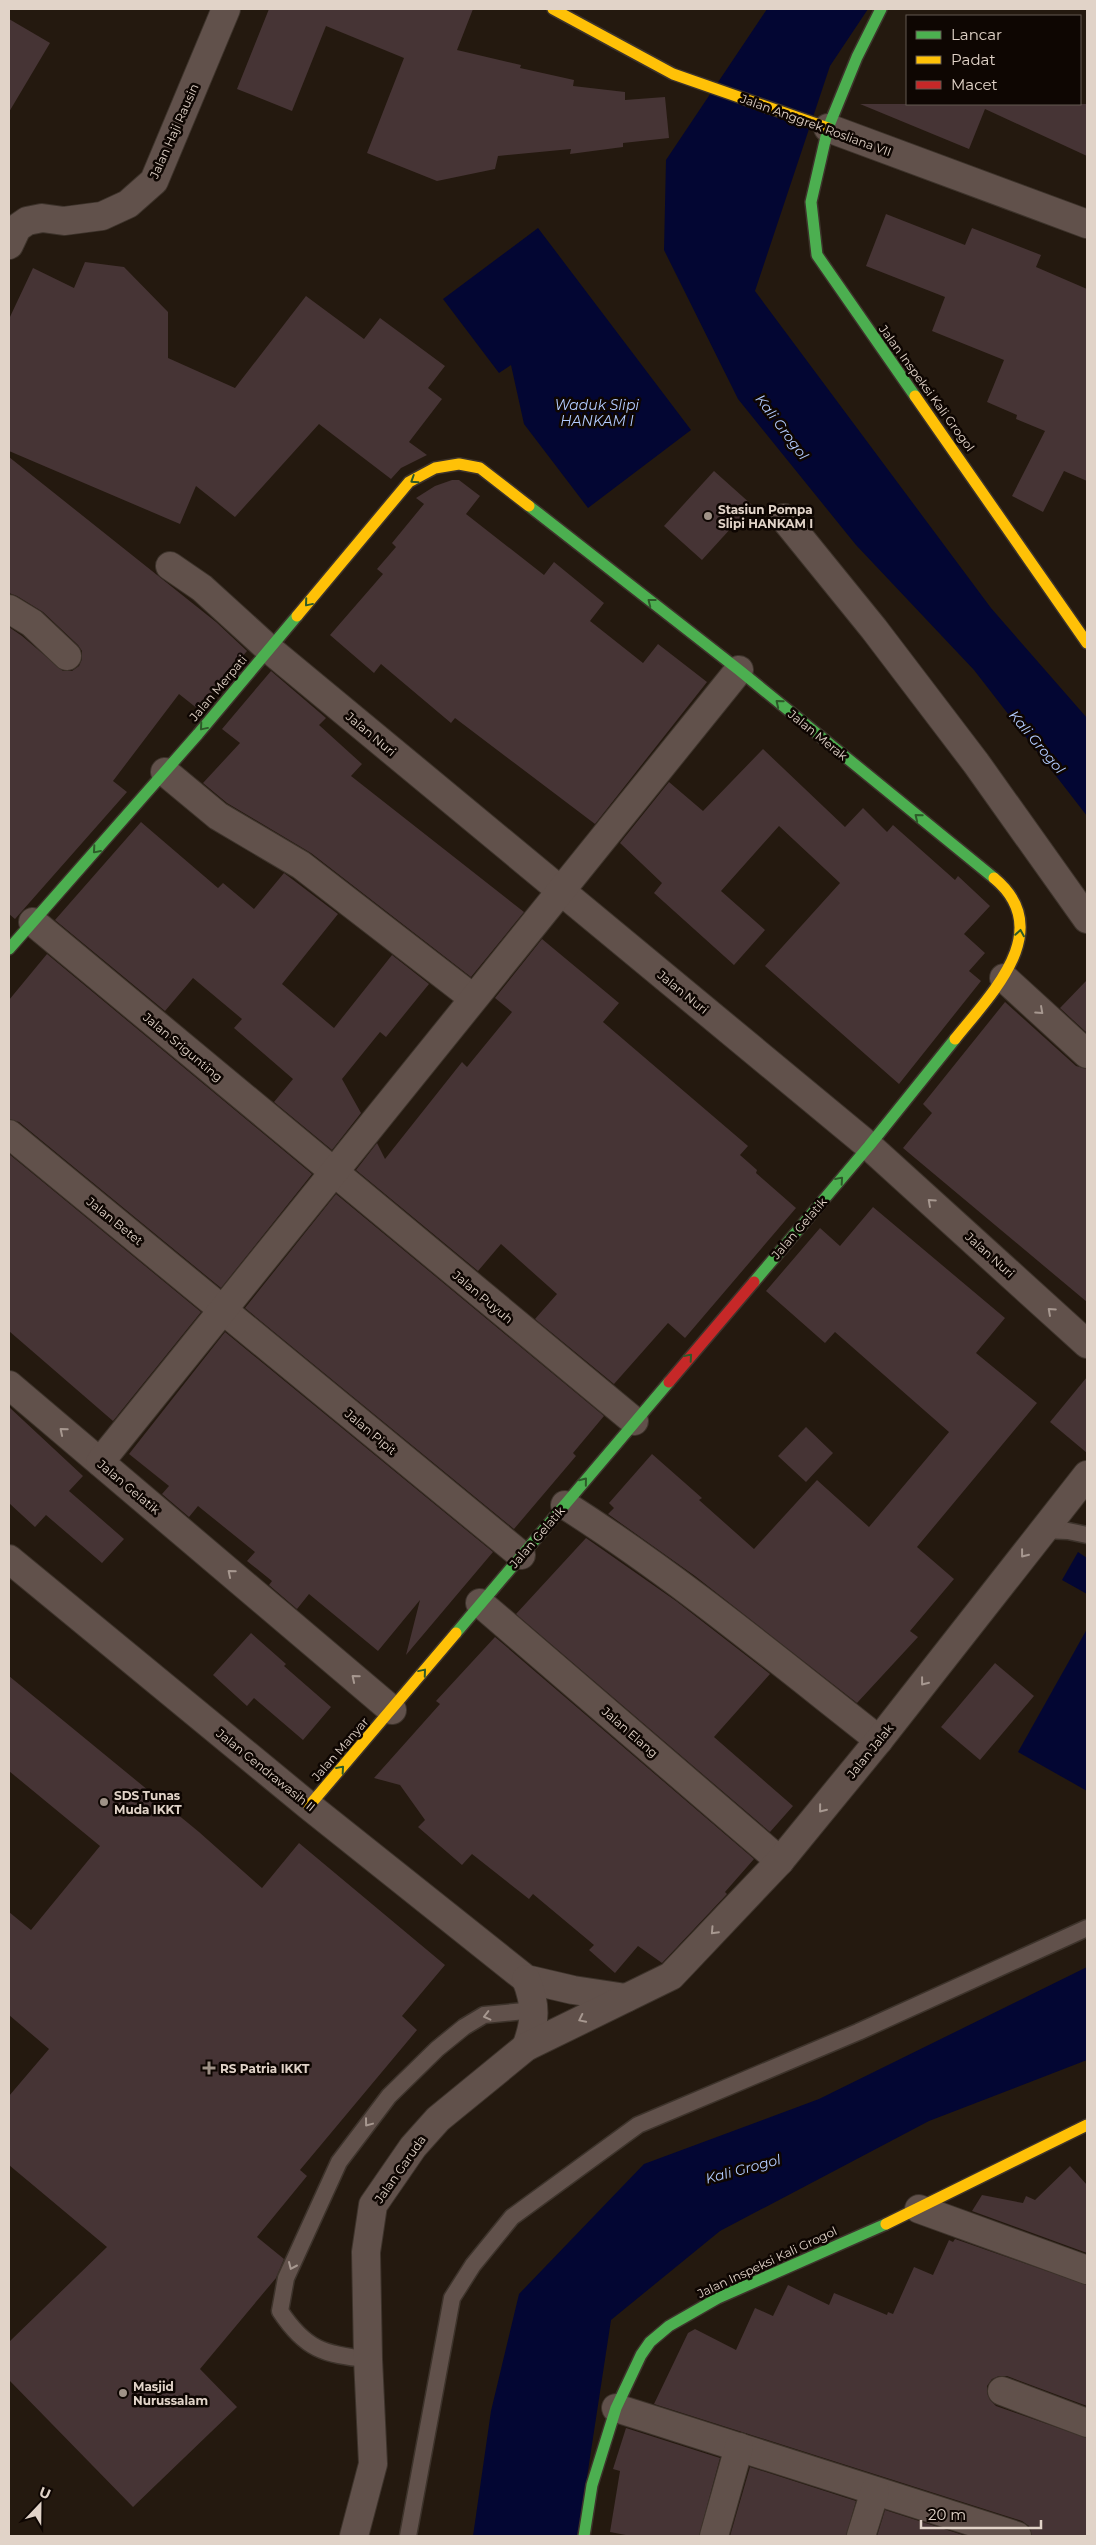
<svg xmlns="http://www.w3.org/2000/svg" width="1096" height="2545" viewBox="0 0 1096 2545" font-family="Montserrat,sans-serif">
<style>
.water{fill:#030633}
.building{fill:#463435}
.lines{fill:none;stroke-linecap:round;stroke-linejoin:round}
.lane-casing{stroke:#3d332b;stroke-width:19}
.street-casing{stroke:#3d332b;stroke-width:30}
.fast-casing{stroke:#3d332b;stroke-width:14}
.slow-casing{stroke:#3d332b;stroke-width:14}
.jam-casing{stroke:#3d332b;stroke-width:14}
.lane{stroke:#61514b;stroke-width:16}
.street{stroke:#61514b;stroke-width:28}
.fast{stroke:#4caf50;stroke-width:11}
.slow{stroke:#ffc107;stroke-width:11}
.jam{stroke:#c62828;stroke-width:11}
.oneway{stroke:#2d5a29}
.oneway2{stroke:#a79890}
.poi-dot{fill:#9f9287;stroke:#0e0602;stroke-width:2}
.labels{text-anchor:middle;dominant-baseline:central;stroke-width:5;stroke-linejoin:round;paint-order:stroke}
.street-label{font-size:12px;fill:#e1d3c8;stroke:#0e0602}
.poi-label{font-size:12px;font-weight:bold;fill:#e1d3c8;stroke:#0e0602;text-anchor:start}
.water-label{font-size:14px;font-style:italic;fill:#b3ccff;stroke:#0e0602}
</style>
<rect width="100%" height="100%" fill="#24190f"/>
<!-- water -->
<g class="water">
<path d="M767 9H868L830 66 755 291 991 608 1087 718V816L974 670 856 545 738 399 664 250 666 160Z"/>
<path d="M538 228 691 430 588 508 524 424 511 365 499 373 443 299Z"/>
<path d="M1078 1552 1087 1558V1594L1062 1580Z"/>
<path d="M1087 1629V1791L1018 1752Z"/>
<path d="M1087 1967V2060L929 2121 720 2231 611 2320 578 2536H473L491 2411 519 2294 644 2164 819 2099Z"/>
</g>
<!-- building -->
<g class="building">
<path d="M269 9H473L457 50 521 65 520 68 574 80 573 86 625 92V100L665 97 669 138 623 143V147L570 154 571 149 498 156 495 169 437 181 367 153 404 58 326 26 292 111 237 89Z"/>
<path d="M9 19 50 43 9 112Z"/>
<path d="M860 104H1087V156L985 109 969 149Z"/>
<path d="M886 214 965 245 972 228 1041 255 1036 267 1087 289V481L1064 471 1043 512 1012 496 1045 431 1016 419 1017 415 987 402 1004 360 932 331 945 297 866 266Z"/>
<path d="M85 262 124 267 168 312V358L235 388 306 296 364 339 380 318 445 366 428 388 442 399 409 442 427 455 401 468 391 479 319 424 235 517 196 486 180 524 9 451V319L33 268 74 288Z"/>
<path d="M9 457 216 622 247 651 198 709 179 694 113 781 127 792 15 919 9 914V627L22 636 63 671H72L79 666 82 659V651L78 645 43 612 17 596 9 593Z"/>
<path d="M714 471 752 505 702 560 664 526Z"/>
<path d="M452 480H459L480 496 466 514 544 575 554 562 604 603 590 621 643 663 658 644 707 682 595 824 455 718 451 723 381 664 374 673 330 635 383 574 377 569 396 547 392 543 424 504 416 498 435 486Z"/>
<path d="M271 671 326 718 319 725 362 764 351 776 524 912 471 977 311 853 227 803 203 783 240 743 222 729Z"/>
<path d="M763 749 845 827 863 808 887 832 893 825 955 880 958 876 990 906 964 934 985 953 969 971 981 981 899 1084 765 966 840 883 779 826 721 891 765 930 734 965 654 893 662 883 620 843 669 782 703 811Z"/>
<path d="M141 822 218 888 223 883 254 909 284 873 338 914 282 984 334 1028 392 955 429 984 386 1037 380 1032 342 1079 361 1113 332 1150 274 1102 293 1079 234 1028 242 1019 193 978 165 1011 55 920Z"/>
<path d="M542 939 619 1003 603 1022 748 1146 740 1155 757 1170 756 1173 796 1208 685 1338 668 1323 614 1384 535 1319 557 1294 501 1244 478 1271 356 1170 377 1143 385 1159 462 1062 467 1067 512 1012 495 998Z"/>
<path d="M47 954 312 1174 221 1288 19 1122 9 1119V1000Z"/>
<path d="M1087 980V1033L1060 1008Z"/>
<path d="M1005 1002 1076 1066 1087 1069V1302L903 1148 932 1113 923 1104Z"/>
<path d="M9 1154 201 1312 113 1421 9 1331Z"/>
<path d="M336 1194 604 1416 573 1453 576 1456 514 1529 245 1308Z"/>
<path d="M873 1207 1005 1318 976 1353 1037 1403 917 1547 954 1579 910 1631 918 1637 857 1703 695 1576 608 1514 614 1508 609 1503 652 1454 702 1498 699 1500 754 1549 817 1480 869 1527 949 1432 835 1332 825 1343 766 1291 820 1228 840 1246Z"/>
<path d="M225 1332 493 1552 406 1655 420 1600 378 1651 309 1594 297 1609 269 1585 272 1581 247 1561 255 1552 198 1506 189 1517 162 1494 169 1486 129 1454Z"/>
<path d="M1087 1377V1453L1050 1422Z"/>
<path d="M9 1407 83 1476 69 1491 124 1539 102 1563 46 1515 35 1527 9 1503Z"/>
<path d="M806 1427 833 1453 806 1482 778 1456Z"/>
<path d="M586 1538 676 1601 770 1674 714 1737 793 1806 770 1832 516 1614Z"/>
<path d="M251 1633 286 1664 284 1666 331 1707 303 1740 254 1698 247 1706 213 1675Z"/>
<path d="M495 1637 754 1859 725 1892 727 1894 662 1963 638 1946 615 1973 589 1950 594 1945 533 1894 529 1899 472 1854 462 1865 418 1827 425 1820 400 1785 374 1778 440 1704 436 1701Z"/>
<path d="M995 1663 1034 1696 980 1760 941 1727Z"/>
<path d="M9 1676 199 1832 262 1888 299 1843 445 1965 402 2016 417 2030 300 2170 307 2176 257 2237 284 2259 276 2278 200 2369 237 2407 133 2507 9 2380V2342L107 2247 9 2165V2096L49 2049 9 2015V1912L31 1930 100 1846 9 1771Z"/>
<path d="M1070 2166 1087 2185V2253L972 2211 982 2195 1023 2203 1026 2196 1035 2200Z"/>
<path d="M955 2239 1087 2285V2406L1007 2376H999L992 2379 987 2386V2393L990 2400 996 2406 1087 2438V2536H1032L1029 2526 1022 2521 654 2404 688 2333 695 2329 736 2350 755 2308 773 2316 788 2285 829 2305 834 2293 887 2315 888 2312 893 2314 914 2267 933 2275 949 2240 953 2242Z"/>
<path d="M626 2428 720 2458 699 2536H631L610 2532 620 2471 613 2469Z"/>
<path d="M750 2467 856 2501 846 2536H730Z"/>
<path d="M885 2510 966 2536H877Z"/>
</g>
<g class="lines">
<defs>
<g id="lane">
<path d="M1042 1530 1068 1531 1087 1535"/>
<path d="M368 2359C324 2355 305 2349 280 2311L286 2278 339 2162 389 2096 437 2049 464 2027 484 2015 535 2010"/>
<path d="M408 2536 452 2298 473 2265 512 2217 638 2125 858 2032 1087 1928"/>
</g>
<g id="street">
<path d="M828 128 1087 224"/>
<path d="M9 245 17 228 27 221 42 218 64 221 102 216 128 204 154 181 226 9"/>
<path d="M784 518 874 629 976 763 1087 919"/>
<path d="M170 566 202 588 269 649 869 1146 1087 1344"/>
<path d="M9 609 32 623 67 656"/>
<path d="M165 772 218 816 301 865 473 998"/>
<path d="M33 922 634 1421"/>
<path d="M1004 978 1087 1054"/>
<path d="M9 1134 521 1555"/>
<path d="M9 1385 392 1710"/>
<path d="M100 1462 739 670"/>
<path d="M565 1505C675 1575 776 1659 879 1740"/>
<path d="M9 1559 309 1806 526 1979 573 1990 626 1998"/>
<path d="M480 1603 780 1861"/>
<path d="M526 2047C536 2022 536 2004 526 1979"/>
<path d="M919 2209 1087 2270"/>
<path d="M1002 2391 1087 2423"/>
<path d="M616 2408 1017 2536"/>
<path d="M354 2536 373 2464 368 2359 366 2252 373 2205 413 2147 438 2119 526 2047 671 1976 780 1861 879 1740 1087 1475"/>
<path d="M714 2536 739 2447"/>
<path d="M861 2536 875 2491"/>
</g>
<g id="fast">
<path d="M881 9 857 57 828 128 811 202 817 255 915 396"/>
<path d="M529 506 739 670 994 878"/>
<path d="M9 949 198 734 297 616"/>
<path d="M754 1282 869 1146 955 1039"/>
<path d="M456 1633 669 1382"/>
<path d="M584 2536 592 2485 616 2408 641 2355 650 2342 669 2326 718 2298 886 2224"/>
</g>
<g id="slow">
<path d="M553 9 673 74 828 128"/>
<path d="M915 396 1087 643"/>
<path d="M297 616 409 482 435 468 459 464 480 468 529 506"/>
<path d="M955 1039C991 994 1057 930 994 878"/>
<path d="M309 1806 456 1633"/>
<path d="M886 2224 1087 2125"/>
</g>
<path id="jam" d="M669 1382 754 1282"/>
</defs>
<!-- lane casing -->
<use href="#lane" class="lane-casing"/>
<!-- street casing -->
<use href="#street" class="street-casing"/>
<!-- fast casing -->
<use href="#fast" class="fast-casing"/>
<!-- slow casing -->
<use href="#slow" class="slow-casing"/>
<!-- jam casing -->
<use href="#jam" class="jam-casing"/>
<!-- lane -->
<use href="#lane" class="lane"/>
<!-- street -->
<use href="#street" class="street"/>
<!-- fast -->
<use href="#fast" class="fast"/>
<!-- slow -->
<use href="#slow" class="slow"/>
<!-- jam -->
<use href="#jam" class="jam"/>
</g>
<!-- one-way arrows -->
<defs><path id="oneway-chevron" d="M-2-3.5L2.5 0L-2 3.5" fill="none" stroke-width="1.6" stroke-linecap="round" stroke-linejoin="round" transform="scale(1.25)"/></defs>
<g class="oneway">
<use href="#oneway-chevron" transform="translate(414 480) rotate(147)"/>
<use href="#oneway-chevron" transform="translate(651 602) rotate(-142)"/>
<use href="#oneway-chevron" transform="translate(308 603) rotate(130)"/>
<use href="#oneway-chevron" transform="translate(779 703) rotate(-141)"/>
<use href="#oneway-chevron" transform="translate(203 727) rotate(130)"/>
<use href="#oneway-chevron" transform="translate(918 817) rotate(-141)"/>
<use href="#oneway-chevron" transform="translate(96 850) rotate(131)"/>
<use href="#oneway-chevron" transform="translate(1020 933) rotate(-81)"/>
<use href="#oneway-chevron" transform="translate(840 1180) rotate(-49)"/>
<use href="#oneway-chevron" transform="translate(689 1357) rotate(-49)"/>
<use href="#oneway-chevron" transform="translate(584 1481) rotate(-51)"/>
<use href="#oneway-chevron" transform="translate(423 1672) rotate(-50)"/>
<use href="#oneway-chevron" transform="translate(341 1769) rotate(-49)"/>
</g>
<g class="oneway2">
<use href="#oneway-chevron" transform="translate(1040 1011) rotate(42)"/>
<use href="#oneway-chevron" transform="translate(931 1202) rotate(-138)"/>
<use href="#oneway-chevron" transform="translate(1051 1311) rotate(-138)"/>
<use href="#oneway-chevron" transform="translate(63 1431) rotate(-140)"/>
<use href="#oneway-chevron" transform="translate(1024 1554) rotate(128)"/>
<use href="#oneway-chevron" transform="translate(231 1573) rotate(-140)"/>
<use href="#oneway-chevron" transform="translate(355 1678) rotate(-140)"/>
<use href="#oneway-chevron" transform="translate(924 1682) rotate(128)"/>
<use href="#oneway-chevron" transform="translate(822 1809) rotate(129)"/>
<use href="#oneway-chevron" transform="translate(714 1931) rotate(133)"/>
<use href="#oneway-chevron" transform="translate(487 2016) rotate(166)"/>
<use href="#oneway-chevron" transform="translate(582 2019) rotate(154)"/>
<use href="#oneway-chevron" transform="translate(368 2123) rotate(127)"/>
<use href="#oneway-chevron" transform="translate(292 2266) rotate(114)"/>
</g>
<!-- markers -->
<g class="poi-dot">
<circle cx="708" cy="516" r="5"/>
<circle cx="104" cy="1802" r="5"/>
<path d="M206.5 2060.5h5v5h5v5h-5v5h-5v-5h-5v-5h5z"/>
<circle cx="123" cy="2393" r="5"/>
</g>
<g class="labels">
<!-- street labels -->
<g class="street-label">
<text transform="translate(816 125) rotate(20)">Jalan Anggrek Rosliana VII</text>
<text transform="translate(174 131) rotate(-66)">Jalan Haji Rausin</text>
<text transform="translate(927 388) rotate(54)">Jalan Inspeksi Kali Grogol</text>
<text transform="translate(218 688) rotate(-50)">Jalan Merpati</text>
<text transform="translate(371 734) rotate(40)">Jalan Nuri</text>
<text transform="translate(818 735) rotate(39)">Jalan Merak</text>
<text transform="translate(683 992) rotate(39)">Jalan Nuri</text>
<text transform="translate(183 1047) rotate(40)">Jalan Srigunting</text>
<text transform="translate(115 1221) rotate(39)">Jalan Betet</text>
<text transform="translate(799 1228) rotate(-49)">Jalan Gelatik</text>
<text transform="translate(990 1255) rotate(42)">Jalan Nuri</text>
<text transform="translate(483 1297) rotate(40)">Jalan Puyuh</text>
<text transform="translate(371 1432) rotate(40)">Jalan Pipit</text>
<text transform="translate(129 1487) rotate(40)">Jalan Gelatik</text>
<text transform="translate(537 1537) rotate(-49)">Jalan Gelatik</text>
<text transform="translate(630 1732) rotate(41)">Jalan Elang</text>
<text transform="translate(340 1749) rotate(-49)">Jalan Manyar</text>
<text transform="translate(870 1751) rotate(-51)">Jalan Jalak</text>
<text transform="translate(266 1770) rotate(39)">Jalan Cendrawasih II</text>
<text transform="translate(400 2169) rotate(-55)">Jalan Garuda</text>
<text transform="translate(767 2262) rotate(-25)">Jalan Inspeksi Kali Grogol</text>
</g>
<!-- poi labels -->
<g class="poi-label">
<text x="718" y="509">Stasiun Pompa<tspan x="718" dy="14">Slipi HANKAM I</tspan></text>
<text x="114" y="1795">SDS Tunas<tspan x="114" dy="14">Muda IKKT</tspan></text>
<text x="220" y="2068">RS Patria IKKT</text>
<text x="133" y="2386">Masjid<tspan x="133" dy="14">Nurussalam</tspan></text>
</g>
<!-- water labels -->
<g class="water-label">
<text x="597" y="405">Waduk Slipi<tspan x="597" dy="16">HANKAM I</tspan></text>
<text transform="translate(782 427) rotate(53)">Kali Grogol</text>
<text transform="translate(1037 742) rotate(50)">Kali Grogol</text>
<text transform="translate(743 2169) rotate(-15)">Kali Grogol</text>
</g>
</g>
<!-- border -->
<rect width="1096" height="2545" fill="none" stroke="#e1d3c8" stroke-width="20"/>
<!-- legend -->
<rect x="906" y="15" width="175" height="90" fill="#0e0602" stroke="#625851"/>
<rect x="916" y="31" width="25" height="8" fill="#4caf50" stroke="#625851"/>
<text x="951" y="40" font-size="15" fill="#e1d3c8">Lancar</text>
<rect x="916" y="56" width="25" height="8" fill="#ffc107" stroke="#625851"/>
<text x="951" y="65" font-size="15" fill="#e1d3c8">Padat</text>
<rect x="916" y="81" width="25" height="8" fill="#c62828" stroke="#625851"/>
<text x="951" y="90" font-size="15" fill="#e1d3c8">Macet</text>
<!-- north arrow -->
<g transform="translate(40 2505) rotate(22)" stroke="#0e0602" stroke-width="4" paint-order="stroke">
<path d="M0-4L9 19L0 12L-9 19Z" fill="#e1d3c8"/>
<text y="-8" font-size="14" font-weight="bold" text-anchor="middle" fill="#e1d3c8">U</text>
</g>
<!-- scale -->
<path d="M921 2520v8h120v-8" fill="none" stroke="#e1d3c8" stroke-width="2.5"/>
<text x="928" y="2520" font-size="15" fill="#e1d3c8" stroke="#0e0602" stroke-width="4" paint-order="stroke">20 m</text>
</svg>
